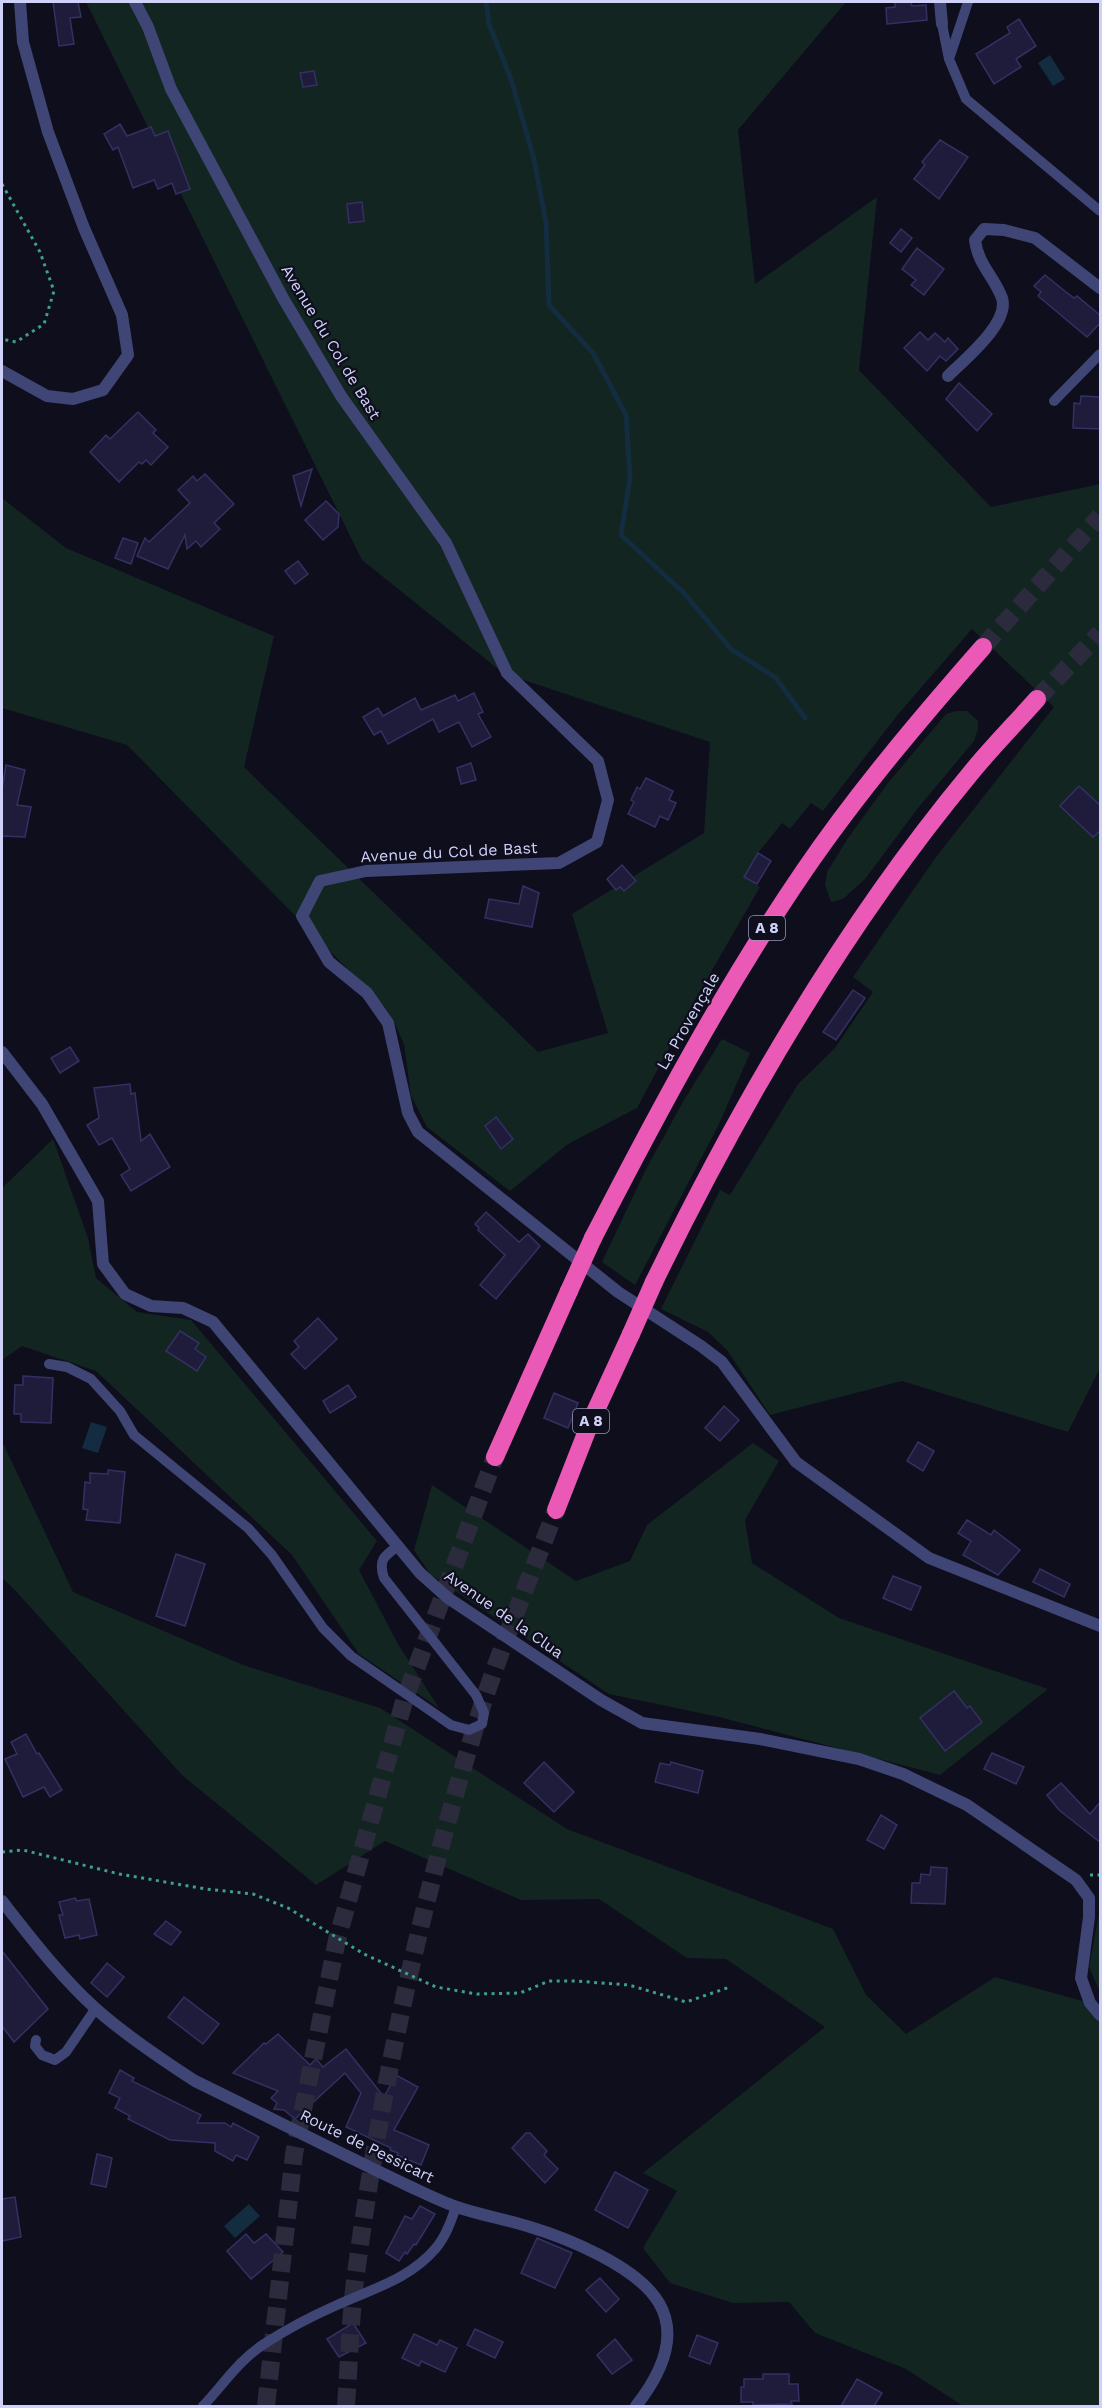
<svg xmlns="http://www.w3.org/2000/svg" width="1102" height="2408" viewBox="0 0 1102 2408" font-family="'Work Sans',sans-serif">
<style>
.green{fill:#122521}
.water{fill:#142c3f}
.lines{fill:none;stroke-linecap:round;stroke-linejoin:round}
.stream{stroke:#142c3f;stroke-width:5}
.building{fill:#1e1c3a;stroke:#333163;stroke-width:1.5}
.motorway-tunnel{stroke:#2b2b3d;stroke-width:18;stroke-dasharray:18 9;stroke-linecap:butt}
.path{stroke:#3ca08a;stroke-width:3;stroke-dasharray:3 4.5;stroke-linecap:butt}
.service{stroke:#3f4575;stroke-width:10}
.minor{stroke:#3f4575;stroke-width:12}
.tertiary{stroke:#3f4575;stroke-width:12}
.motorway{stroke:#ea59b6;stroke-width:18}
.motorway-bridge{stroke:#ea59b6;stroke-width:18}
.labels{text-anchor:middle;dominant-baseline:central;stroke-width:4.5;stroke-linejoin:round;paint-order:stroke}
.shield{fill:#0e0e1c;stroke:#9596b7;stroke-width:1.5}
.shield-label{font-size:15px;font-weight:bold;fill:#cfd1f9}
.street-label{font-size:16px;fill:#cfd1f9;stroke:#0e0e1c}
</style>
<rect width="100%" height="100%" fill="#0e0e1c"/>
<!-- green -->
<g class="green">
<path d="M86 2H846L738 130 755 284 877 197 859 370 991 507 1100 484V1368L1068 1432 902 1381 770 1415 727 1350 708 1332 661 1309 720 1190 730 1195 798 1084 835 1048 873 992 853 977 936 857 1054 707 972 629 900 712 823 811 811 803 790 829 782 823 758 853 744 877 760 887 696 998 637 1108 568 1144 510 1191 427 1127 411 1096 404 1044 394 1022 384 1006 127 745 2 708V498L66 548 274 636 244 767 538 1052 608 1033 572 914 704 833 710 742 503 673 362 560Z"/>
<path d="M956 711H967L978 721V729L974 741 918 808 865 879 843 899 831 902 825 885 827 872 848 838 888 783 946 714Z"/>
<path d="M722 1039 750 1053 719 1124 635 1285 602 1262 646 1169 684 1100Z"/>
<path d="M53 1139 88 1238 96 1278 137 1312 191 1320 377 1541 359 1570 398 1644 439 1708 359 1654 292 1555 96 1371 22 1346 2 1360V1188Z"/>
<path d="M2 1441 73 1592 243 1665 380 1708 567 1829 833 1929 866 1995 906 2034 995 1977 1090 2003 1100 2014V2406H963L906 2369 815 2333 789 2302 733 2303 670 2283 643 2248 677 2191 643 2173 825 2027 726 1959 687 1958 599 1899 521 1900 385 1841 316 1885 182 1775 13 1588 2 1578Z"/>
<path d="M753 1443 779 1461 745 1520 752 1563 839 1618 1048 1689 940 1775 719 1717 609 1694 430 1574 414 1550 432 1485 576 1581 630 1561 647 1525Z"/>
<path d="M1100 1908V1992L1089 1967Z"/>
</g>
<!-- water -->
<g class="water">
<path d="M1050 55 1065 79 1053 86 1038 63Z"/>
<path d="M91 1422 107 1427 98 1453 82 1448Z"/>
<path d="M249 2204 260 2216 235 2238 224 2226Z"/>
</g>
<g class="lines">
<!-- stream -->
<path class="stream" d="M486 2 489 24 511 79 534 159 546 223 549 305 593 353 626 415 630 478 621 535 683 592 731 649 776 678 805 718"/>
</g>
<!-- building -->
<g class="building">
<path d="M53 2H78L81 17 70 18 74 44 59 46Z"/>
<path d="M895 2H911L912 6 926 5 927 20 887 24 886 8 895 7Z"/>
<path d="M1019 19 1036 46 1016 59 1021 67 994 84 976 54 1010 33 1007 27Z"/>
<path d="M314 71 317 85 303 87 300 73Z"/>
<path d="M120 124 127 136 151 127 155 136 168 131 190 189 176 194 172 183 158 189 154 180 133 188 118 147 113 150 104 134Z"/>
<path d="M940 140 968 157 939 199 914 179 925 165 922 162Z"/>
<path d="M362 202 364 221 349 223 347 204Z"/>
<path d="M901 229 912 238 901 252 890 243Z"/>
<path d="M917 248 944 269 924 295 911 285 916 280 902 269Z"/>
<path d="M1045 275 1066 292 1074 298 1077 296 1101 316V322L1087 337 1038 296 1041 292 1034 286Z"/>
<path d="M920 332 928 340 935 333 945 342 948 338 958 349 946 361 940 356 927 371 904 348Z"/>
<path d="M959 383 992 414 977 431 946 399Z"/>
<path d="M1081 396 1101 397V429L1073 428 1074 403 1080 404Z"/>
<path d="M138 412 156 430 153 433 168 447 151 465 146 460 142 464 139 462 119 482 90 452 106 435 110 439Z"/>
<path d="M312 469 301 506 293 476Z"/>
<path d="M205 474 234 504 214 523 220 529 201 547 196 541 187 549 185 535 168 569 137 556 145 538 149 542 190 503 178 490 193 476 197 481Z"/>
<path d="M326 501 339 514 338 527 323 540 305 520Z"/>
<path d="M123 538 138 543 131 564 115 558Z"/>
<path d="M298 561 308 574 295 584 285 571Z"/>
<path d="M474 693 483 712 478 714 491 737 472 747 459 722 439 732 433 719 388 744 381 731 374 735 363 717 378 708 383 716 415 698 421 710 455 695 458 701Z"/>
<path d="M471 763 476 780 461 784 457 768Z"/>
<path d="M6 765 25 770 17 805 31 807 25 837 2 836V790Z"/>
<path d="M646 778 673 791 669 800 676 803 668 820 660 816 655 827 628 814 634 802 631 800 637 787 640 789Z"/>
<path d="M1079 786 1101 806V830L1093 837 1060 806Z"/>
<path d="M758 853 771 861 757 884 744 877Z"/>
<path d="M622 865 636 881 624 891 620 887 616 890 607 879Z"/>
<path d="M523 886 539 893 532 927 485 918 489 899 519 904Z"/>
<path d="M853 990 865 998 836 1040 823 1032Z"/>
<path d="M70 1047 79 1061 60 1073 51 1058Z"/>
<path d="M130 1084 131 1094 135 1093 141 1141 150 1134 170 1167 131 1191 121 1175 130 1169 112 1138 99 1145 87 1125 99 1118 94 1088Z"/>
<path d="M496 1117 513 1139 501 1149 485 1126Z"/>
<path d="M486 1212 519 1242 528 1234 540 1246 496 1299 480 1285 505 1255 478 1230 479 1228 475 1224Z"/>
<path d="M318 1318 337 1339 305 1369 291 1354 299 1347 294 1341Z"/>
<path d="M180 1331 199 1343 195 1349 206 1357 197 1371 166 1351Z"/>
<path d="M23 1376 53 1378 51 1423 21 1422V1414H14L15 1385H23Z"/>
<path d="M348 1385 356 1397 330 1413 323 1401Z"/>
<path d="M554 1393 578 1403 568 1428 544 1418Z"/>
<path d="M724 1406 739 1420 720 1441 705 1428Z"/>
<path d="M918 1442 934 1451 923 1471 907 1461Z"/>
<path d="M108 1470 125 1472 120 1523 86 1520 88 1510 83 1509 85 1482 90 1483V1473L108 1474Z"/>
<path d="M967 1520 991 1535 994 1530 1020 1550 998 1575 963 1555 971 1541 958 1533Z"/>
<path d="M176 1554 205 1564 185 1626 156 1616Z"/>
<path d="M1040 1569 1070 1584 1064 1597 1033 1582Z"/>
<path d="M893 1576 921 1587 911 1610 883 1598Z"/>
<path d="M954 1691 967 1708 970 1706 982 1722 945 1751 920 1718Z"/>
<path d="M26 1734 37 1754 39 1753 62 1790 50 1797 44 1787 23 1797 5 1759 17 1754 11 1742Z"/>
<path d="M992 1753 1024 1767 1016 1784 984 1769Z"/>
<path d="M544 1762 574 1792 554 1812 524 1783Z"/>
<path d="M671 1762 703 1771 698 1793 655 1782 660 1763 670 1765Z"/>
<path d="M1061 1783 1090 1814 1101 1801V1843L1059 1810 1047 1795Z"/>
<path d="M881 1815 897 1825 884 1849 867 1840Z"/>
<path d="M931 1867 947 1868 945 1904 911 1903 912 1883H920L921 1874 930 1875Z"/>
<path d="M75 1898 77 1901 89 1899 97 1935 80 1939 79 1935 65 1938 59 1915H63L59 1902Z"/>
<path d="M166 1921 181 1932 171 1945 154 1934Z"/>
<path d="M2 1951 48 2009 14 2042 2 2026Z"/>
<path d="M107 1963 124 1977 107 1997 91 1983Z"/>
<path d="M184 1997 219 2024 203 2044 168 2017Z"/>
<path d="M278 2034 310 2065 316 2059 323 2067 346 2049 384 2097 396 2075 418 2087 394 2130 429 2145 421 2165 397 2155 398 2153 390 2150 391 2148 346 2127 361 2093 345 2073 295 2119 284 2110 274 2109 277 2103 271 2098 278 2091 233 2073 264 2043 266 2044Z"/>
<path d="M120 2070 134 2078 132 2081 201 2115 197 2123H225L231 2127 233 2123 259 2137 247 2160 236 2155 233 2161 215 2151V2143L170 2140 128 2119 130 2116 115 2108 120 2098 109 2093Z"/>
<path d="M526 2133H530L547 2151 544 2155 558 2169 545 2183 512 2148Z"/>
<path d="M97 2154 112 2158 106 2187 91 2184Z"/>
<path d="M615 2172 648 2190 628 2228 595 2210Z"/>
<path d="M15 2197 21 2237 2 2241V2199Z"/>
<path d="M420 2206 435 2214 416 2245 414 2244 407 2254 405 2252 399 2261 386 2253 405 2216 412 2219Z"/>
<path d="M246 2234 254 2243 266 2234 283 2252 251 2279 227 2251Z"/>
<path d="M537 2238 572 2253 555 2288 521 2273Z"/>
<path d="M600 2278 619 2299 606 2312 586 2290Z"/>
<path d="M353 2323 366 2343 339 2357 327 2339Z"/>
<path d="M475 2329 503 2342 495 2358 467 2345Z"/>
<path d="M414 2334 437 2345 440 2340 457 2348 445 2372 421 2361 419 2366 402 2358Z"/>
<path d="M697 2335 718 2343 710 2364 689 2356Z"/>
<path d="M615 2339 632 2360 612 2374 597 2355Z"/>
<path d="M763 2374H789V2384H798L799 2401H791L792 2404 753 2405V2402H741V2387H744V2379H763Z"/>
<path d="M857 2379 882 2393 874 2406H841Z"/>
</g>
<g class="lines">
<!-- motorway-tunnel -->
<g class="motorway-tunnel">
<path d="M983 647 1100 516"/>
<path d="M1037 699 1100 633"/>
<path d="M266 2406 294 2154 337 1940 405 1698 495 1457"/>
<path d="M346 2406C349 2365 350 2323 355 2281 380 2089 423 1890 482 1706 504 1639 531 1575 556 1510"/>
</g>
<!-- path -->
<g class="path">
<path d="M2 184 40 252 54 291 44 324 16 342 2 339"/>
<path d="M2 1852 23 1850 119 1874 206 1889 253 1894 288 1908 364 1954 436 1987 477 1994 520 1993 549 1981H575L629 1985 686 2002 730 1987"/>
<path d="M1090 1875H1100"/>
</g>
<!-- service -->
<g class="service">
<path d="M942 24 949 59 966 99 1100 211"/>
<path d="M950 56 968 2"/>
<path d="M1054 401 1100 354"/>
<path d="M49 1364 67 1367 91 1379 120 1411 134 1435 248 1528 272 1555 323 1628 351 1656 451 1725 469 1730 482 1724 484 1713 476 1695 384 1578C378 1560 384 1556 398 1546"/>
<path d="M36 2040 35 2046 42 2055 55 2060 66 2052 96 2008"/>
<path d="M203 2406C223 2385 239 2360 264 2344 287 2329 312 2316 337 2305 372 2289 410 2279 436 2248 446 2236 451 2221 456 2207"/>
</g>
<!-- minor -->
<g class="minor">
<path d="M135 2 148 27 171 89 283 298 341 396 446 543 507 673 598 761 608 800 597 842 559 863 366 871 320 881 302 916 329 962 367 993 388 1023 408 1113 418 1132 618 1292 701 1346 722 1362 796 1462 929 1558 1100 1626"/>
<path d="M940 2 942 24"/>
<path d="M2 371 47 396 73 399 103 390 128 355 122 315 84 228 48 132 23 42 20 2"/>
<path d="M948 376C964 360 1010 323 1002 298 994 276 978 265 975 240L984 229 1004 230 1035 238 1100 288"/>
</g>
<!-- tertiary -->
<g class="tertiary">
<path d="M2 1052 42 1104 98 1201 103 1264 125 1294 151 1306 183 1308 213 1322 420 1573 448 1598 601 1700 642 1723 760 1739 859 1759 903 1774 967 1805 1076 1880 1089 1898V1917L1081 1978 1090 2003 1100 2015"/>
<path d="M2 1901C31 1938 60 1976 95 2008 125 2035 161 2059 195 2081 267 2116 339 2153 411 2187 426 2194 442 2202 457 2207 480 2215 504 2219 527 2226 567 2238 637 2266 659 2303 680 2339 658 2378 636 2406"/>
</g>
<!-- motorway -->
<g class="motorway">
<path d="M593 1238C658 1112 724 988 804 871 858 792 920 719 983 647"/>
<path d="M654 1282C741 1103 843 927 970 774 991 748 1015 724 1037 699"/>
<path d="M495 1457 569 1291"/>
<path d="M556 1510 590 1423 631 1334"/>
</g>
<!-- motorway-bridge -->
<g class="motorway-bridge">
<path d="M569 1291 593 1238"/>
<path d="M631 1334 654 1282"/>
</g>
</g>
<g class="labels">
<!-- shield labels -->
<g class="shield">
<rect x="749" y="916" width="36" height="24" rx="4.5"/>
<rect x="573" y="1409" width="36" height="24" rx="4.5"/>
</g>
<g class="shield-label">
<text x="767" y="928">A 8</text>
<text x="591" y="1421">A 8</text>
</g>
<!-- street labels -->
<g class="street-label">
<text transform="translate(331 342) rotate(59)">Avenue du Col de Bast</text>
<text transform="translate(449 852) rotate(-3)">Avenue du Col de Bast</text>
<text transform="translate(688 1021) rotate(-60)">La Provençale</text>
<text transform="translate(504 1614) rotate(35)">Avenue de la Clua</text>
<text transform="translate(367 2146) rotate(26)">Route de Pessicart</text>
</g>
</g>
<!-- border -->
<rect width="1102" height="2408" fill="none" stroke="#cfd1f9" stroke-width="6"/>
</svg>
